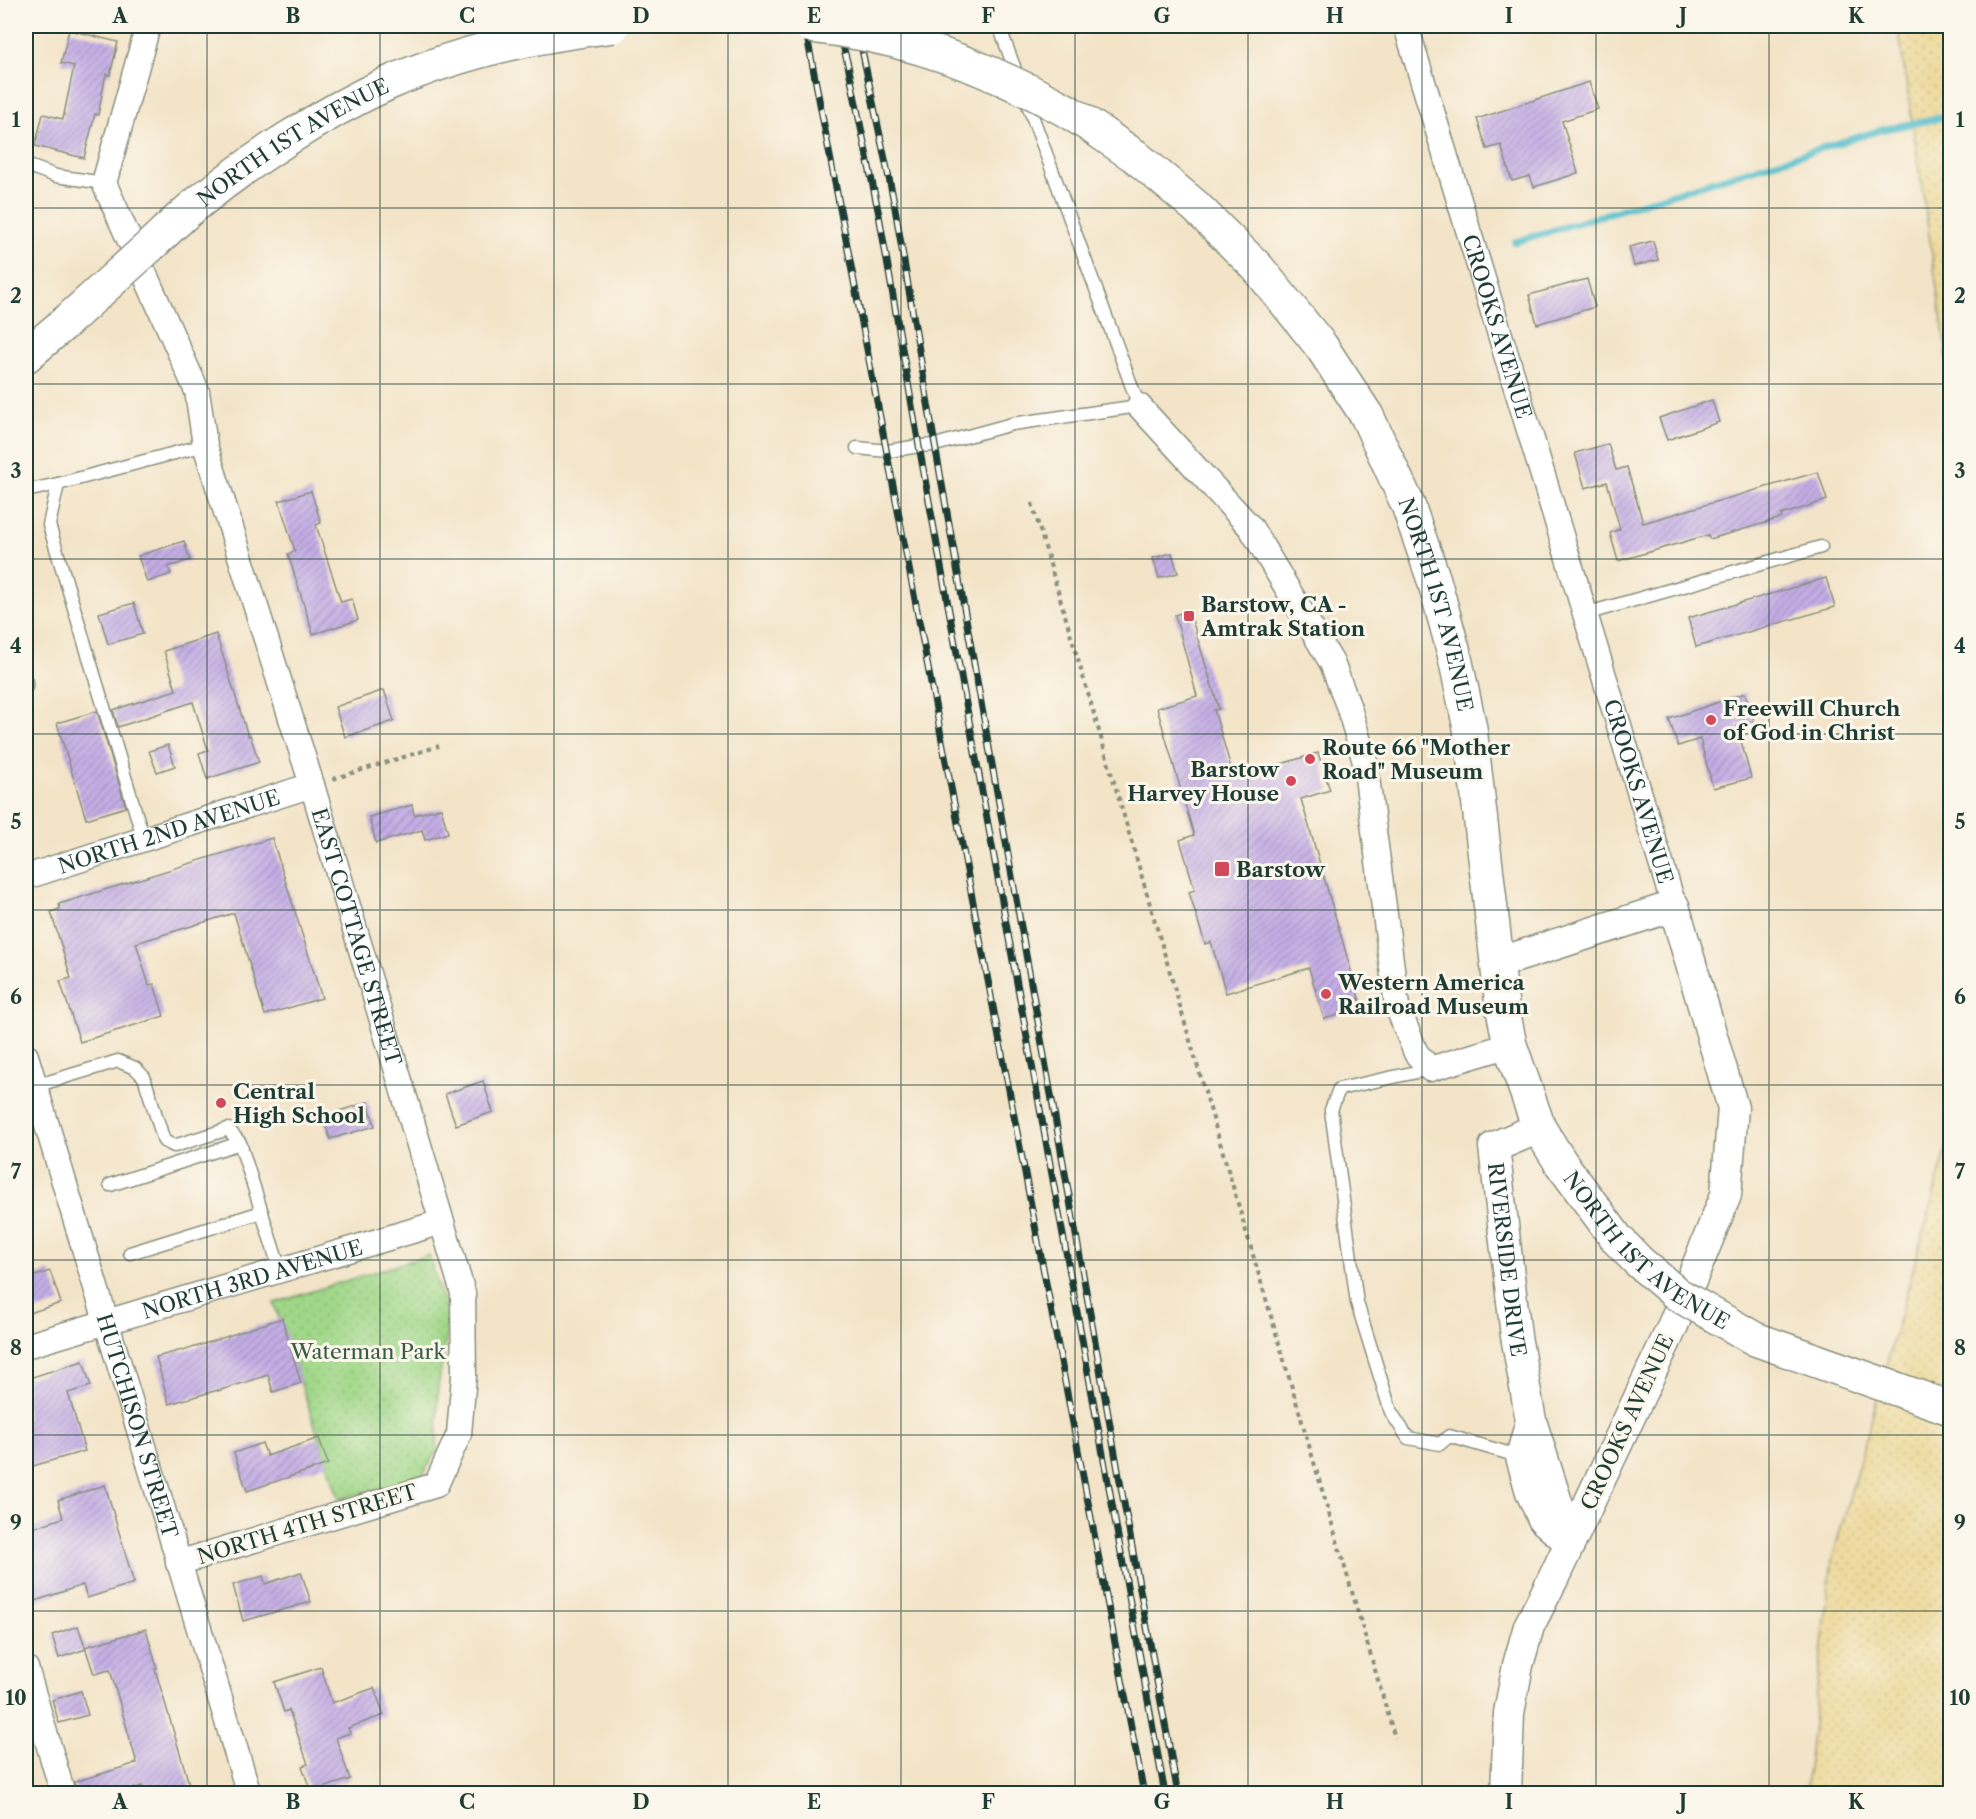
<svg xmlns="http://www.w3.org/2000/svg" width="1976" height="1819" viewBox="0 0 1976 1819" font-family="'Libre Caslon Text',serif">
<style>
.grass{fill:url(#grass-dots);stroke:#608a5e;stroke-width:1.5}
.sand{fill:url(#sand-dots);stroke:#868c69;stroke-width:1.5}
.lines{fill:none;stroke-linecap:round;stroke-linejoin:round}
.stream{stroke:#51bdcb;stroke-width:7}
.building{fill:url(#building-hatch)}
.service-casing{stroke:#89907e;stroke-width:15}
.minor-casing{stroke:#89907e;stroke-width:27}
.tertiary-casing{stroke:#89907e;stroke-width:33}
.secondary-casing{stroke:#89907e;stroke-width:36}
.path{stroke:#89907e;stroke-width:4;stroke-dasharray:4.5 4.5;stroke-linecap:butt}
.service{stroke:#fff;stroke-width:12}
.minor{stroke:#fff;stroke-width:24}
.tertiary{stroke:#fff;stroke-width:30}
.secondary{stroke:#fff;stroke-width:33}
.rail-casing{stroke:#1f3d34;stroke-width:7}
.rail{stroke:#fbf7ec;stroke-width:4.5;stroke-dasharray:14;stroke-linecap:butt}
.secondary-bridge-casing{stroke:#89907e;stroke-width:36;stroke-linecap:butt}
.secondary-bridge{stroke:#fff;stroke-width:33}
.grid{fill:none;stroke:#1f3d34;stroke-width:1.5;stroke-opacity:0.55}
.poi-dot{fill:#d1495b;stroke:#fbf7ec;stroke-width:2}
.labels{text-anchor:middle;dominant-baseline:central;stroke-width:6;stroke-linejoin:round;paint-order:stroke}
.street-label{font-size:21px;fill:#1f3d34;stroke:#fbf7ec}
.poi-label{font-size:21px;font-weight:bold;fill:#1f3d34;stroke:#fbf7ec;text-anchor:start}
.park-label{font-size:21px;fill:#395c45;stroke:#fbf7ec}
.neatline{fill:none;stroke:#1f3d34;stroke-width:2}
.grid-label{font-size:20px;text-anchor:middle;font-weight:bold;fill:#1f3d34}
</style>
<defs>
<pattern id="grass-dots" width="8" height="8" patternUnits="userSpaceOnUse" patternTransform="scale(1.5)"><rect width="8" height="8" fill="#a0d788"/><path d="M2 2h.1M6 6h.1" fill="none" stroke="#89b976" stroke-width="1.8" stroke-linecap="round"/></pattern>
<pattern id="sand-dots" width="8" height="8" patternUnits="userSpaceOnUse" patternTransform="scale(1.5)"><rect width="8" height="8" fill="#eeda9e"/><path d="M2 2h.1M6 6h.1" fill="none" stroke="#ccbc89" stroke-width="1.8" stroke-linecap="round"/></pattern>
<pattern id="building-hatch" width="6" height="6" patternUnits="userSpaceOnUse" patternTransform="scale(1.5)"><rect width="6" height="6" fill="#c5aee6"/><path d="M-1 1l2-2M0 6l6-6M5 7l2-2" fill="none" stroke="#9f8fbb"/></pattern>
</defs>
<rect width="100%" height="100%" fill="#fbf7ec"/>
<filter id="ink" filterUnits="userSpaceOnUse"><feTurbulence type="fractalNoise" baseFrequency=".0167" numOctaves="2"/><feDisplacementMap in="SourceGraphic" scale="12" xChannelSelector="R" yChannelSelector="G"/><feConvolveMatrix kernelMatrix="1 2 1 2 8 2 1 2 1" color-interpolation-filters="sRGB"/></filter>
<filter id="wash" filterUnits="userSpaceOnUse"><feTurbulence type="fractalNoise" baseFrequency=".008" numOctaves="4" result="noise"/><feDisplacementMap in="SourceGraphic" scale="24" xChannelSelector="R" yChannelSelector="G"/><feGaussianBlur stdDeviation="1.35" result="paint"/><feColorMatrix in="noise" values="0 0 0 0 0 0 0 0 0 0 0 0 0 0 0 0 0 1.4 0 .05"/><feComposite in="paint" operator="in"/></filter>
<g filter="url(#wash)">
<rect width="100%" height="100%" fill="#f3e4c8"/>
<!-- grass -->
<path class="grass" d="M429 1255 449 1322 438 1387 437 1451 421 1478 339 1499 274 1303Z"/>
<!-- sand -->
<g class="sand">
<path d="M1898 26H1950V376Z"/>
<path d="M1950 1137V1793L1805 1794 1832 1560Z"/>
</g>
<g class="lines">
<!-- stream -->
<path class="stream" d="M1515 242 1881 130 1950 116"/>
</g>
<g id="blocks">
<!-- building -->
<g class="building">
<path d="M69 30 118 42 110 75 106 74 98 115 95 114 84 158 35 146 43 114 63 119 74 66 61 63Z"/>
<path d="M1589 82 1598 109 1562 121 1578 173 1534 187 1530 176 1512 181 1501 145 1487 149 1477 119Z"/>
<path d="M1653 241 1658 260 1634 266 1629 247Z"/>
<path d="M1587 279 1595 307 1537 324 1529 295Z"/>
<path d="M1712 400 1719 422 1667 440 1659 418Z"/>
<path d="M1608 444 1616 470 1627 467 1643 523 1818 472 1827 500 1781 515 1782 518 1710 539 1708 535 1618 561 1610 533 1620 529 1607 482 1585 488 1575 453Z"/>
<path d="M311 491 321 523 316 525 341 602 352 599 358 620 313 634 288 554 295 551 279 501Z"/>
<path d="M184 541 190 560 168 567 171 574 147 582 138 556Z"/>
<path d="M1172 553 1178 573 1159 578 1153 558Z"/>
<path d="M1826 578 1835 607 1696 647 1688 618Z"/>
<path d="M134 603 143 634 108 644 99 613Z"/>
<path d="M1189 610 1219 709 1214 710 1234 778 1318 753 1330 790 1301 799 1362 1008 1324 1019 1309 968 1226 993 1211 942 1205 944 1189 892 1195 890 1180 840 1194 835 1157 708 1197 696 1175 615Z"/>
<path d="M216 634 248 736 250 735 259 762 207 779 199 753 208 750 193 702 118 727 113 710 176 690 164 651Z"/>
<path d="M384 690 394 721 345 737 335 707Z"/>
<path d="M1745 693 1754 721 1737 726 1751 778 1713 788 1700 739 1678 746 1669 719Z"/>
<path d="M97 711 126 807 86 819 57 723Z"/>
<path d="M168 745 175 766 157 772 149 751Z"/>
<path d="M412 805 414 815 441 808 448 833 425 840 422 830 376 843 369 817Z"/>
<path d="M272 838 322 998 265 1015 234 913 136 943 149 985 154 984 164 1016 80 1042 60 981 71 978 51 912 60 909 59 904Z"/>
<path d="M483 1081 493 1112 456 1125 445 1094Z"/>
<path d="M368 1102 375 1126 330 1139 323 1116Z"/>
<path d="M50 1271 61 1303 26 1314V1279Z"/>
<path d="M282 1318 301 1383 273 1392 268 1375 218 1391V1390L169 1404 156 1357 182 1350 183 1351Z"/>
<path d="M83 1361 91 1386 68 1393 85 1451 26 1468V1379Z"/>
<path d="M319 1438 328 1464 247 1491 234 1453 262 1443 267 1456Z"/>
<path d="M105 1485 134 1583 87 1598 83 1585 29 1603 26 1592V1530L63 1518 58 1500Z"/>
<path d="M301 1572 311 1602 243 1621 233 1585 263 1576 265 1584Z"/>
<path d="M78 1626 86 1649 59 1658 52 1635Z"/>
<path d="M146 1629 157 1668 155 1669 190 1787 167 1794H145L142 1786 116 1794H77L74 1782 137 1763 110 1670 94 1674 85 1647Z"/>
<path d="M321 1667 332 1703 374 1688 384 1715 348 1728 350 1733 336 1738 350 1779 311 1792 302 1766 308 1764 289 1710 284 1712 274 1682Z"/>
<path d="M81 1691 88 1715 59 1723 52 1700Z"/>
</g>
</g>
</g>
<g filter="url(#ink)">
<use href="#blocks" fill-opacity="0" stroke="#89907e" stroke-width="1.5"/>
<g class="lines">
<defs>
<g id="service">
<path d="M26 165 56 176 104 183"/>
<path d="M857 448 888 451 919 446 935 445 1012 424 1139 406 999 26"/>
<path d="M26 491 58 484"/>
<path d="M1585 614 1821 547"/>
<path d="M26 681V687"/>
<path d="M144 840 49 525 58 484 205 445"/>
<path d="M1430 1069 1339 1089 1331 1110 1357 1303 1391 1412 1408 1438 1440 1444 1449 1436 1521 1457"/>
<path d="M35 1086 118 1061 135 1068 144 1077 164 1141 174 1146 228 1129 240 1143 280 1270"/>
<path d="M110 1185 240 1143"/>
<path d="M130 1253 262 1212"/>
</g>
<g id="minor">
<path id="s1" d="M148 26 104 183 197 391 205 445 312 785 463 1293 464 1376 459 1434 436 1485 178 1563"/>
<path id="s2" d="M1406 26 1674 906"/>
<path d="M1139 406 1251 528 1332 663 1349 708 1365 762 1397 1006 1416 1053 1430 1069 1510 1045"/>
<path id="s3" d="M26 877 312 785"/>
<path id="s4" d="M26 1056 249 1794"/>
<path id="s5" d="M26 1346 442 1222"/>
<path d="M26 1668 63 1794"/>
</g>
<g id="tertiary">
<path d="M1498 963 1674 906 1733 1108 1726 1195 1671 1330 1553 1579 1529 1626 1518 1665 1509 1713 1506 1794"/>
<path id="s6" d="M1539 1128 1494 1147 1516 1336 1531 1421 1570 1543"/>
<path d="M1531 1421 1521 1457 1531 1492 1543 1519 1559 1533"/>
</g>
<g id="secondary">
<path id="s7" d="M1135 156 1195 206 1257 267 1321 346 1367 416 1408 505 1434 580 1454 653 1470 728 1502 1005 1510 1045 1539 1128 1561 1163"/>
<path d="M26 356 66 322"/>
</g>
</defs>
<!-- service casing -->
<use href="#service" class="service-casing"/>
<!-- minor casing -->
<use href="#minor" class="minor-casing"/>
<!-- tertiary casing -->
<use href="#tertiary" class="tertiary-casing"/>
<!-- secondary casing -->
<use href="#secondary" class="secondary-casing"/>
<!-- path -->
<g class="path">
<path d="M1032 503 1395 1738"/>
<path d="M333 779 439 746"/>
</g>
<!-- service -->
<use href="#service" class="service"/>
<!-- minor -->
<use href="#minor" class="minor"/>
<!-- tertiary -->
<use href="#tertiary" class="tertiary"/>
<!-- secondary -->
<use href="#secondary" class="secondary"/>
<defs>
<g id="rail">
<path d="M805 26 1144 1794"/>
<path d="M838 26 848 65 879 215 919 446 1165 1794"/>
<path d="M857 26 894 202 935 445 1123 1498 1178 1794"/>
</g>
</defs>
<!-- rail casing -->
<use href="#rail" class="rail-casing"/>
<!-- rail -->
<use href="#rail" class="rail"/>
<defs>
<g id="secondary-bridge">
<path d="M811 26C898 35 981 64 1058 106 1085 120 1110 140 1135 156"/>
<path id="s8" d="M66 322C94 297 122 271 150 246 164 233 178 219 194 206 251 160 322 113 389 83 459 52 537 35 613 26"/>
<path id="s9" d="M1561 1163 1617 1239 1638 1261 1677 1294 1755 1339 1950 1408"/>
</g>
</defs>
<!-- secondary-bridge casing -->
<use href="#secondary-bridge" class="secondary-bridge-casing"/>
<!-- secondary-bridge -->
<use href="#secondary-bridge" class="secondary-bridge"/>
</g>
</g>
<!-- grid -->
<path class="grid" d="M207 26V1794M380 26V1794M554 26V1794M728 26V1794M901 26V1794M1075 26V1794M1248 26V1794M1422 26V1794M1596 26V1794M1769 26V1794M26 208H1950M26 384H1950M26 559H1950M26 734H1950M26 910H1950M26 1085H1950M26 1260H1950M26 1435H1950M26 1611H1950"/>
<!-- markers -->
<g class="poi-dot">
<rect x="1183" y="610" width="12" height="12" rx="3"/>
<circle cx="1711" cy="720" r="6"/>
<circle cx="1310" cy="759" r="6"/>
<circle cx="1291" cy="781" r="6"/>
<rect x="1214" y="861" width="16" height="16" rx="3"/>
<circle cx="1326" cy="994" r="6"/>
<circle cx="221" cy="1103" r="6"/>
</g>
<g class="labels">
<!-- street labels -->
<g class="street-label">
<text stroke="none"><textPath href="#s8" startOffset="291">NORTH 1ST AVENUE</textPath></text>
<text stroke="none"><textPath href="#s2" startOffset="314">CROOKS AVENUE</textPath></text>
<text stroke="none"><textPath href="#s7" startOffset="552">NORTH 1ST AVENUE</textPath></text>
<text stroke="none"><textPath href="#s2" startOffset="800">CROOKS AVENUE</textPath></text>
<text stroke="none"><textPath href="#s3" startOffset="150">NORTH 2ND AVENUE</textPath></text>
<text stroke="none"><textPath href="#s1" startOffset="960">EAST COTTAGE STREET</textPath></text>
<text stroke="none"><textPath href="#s9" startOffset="124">NORTH 1ST AVENUE</textPath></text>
<text stroke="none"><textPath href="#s6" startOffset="162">RIVERSIDE DRIVE</textPath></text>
<text stroke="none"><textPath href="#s5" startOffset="236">NORTH 3RD AVENUE</textPath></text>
<text transform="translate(1627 1422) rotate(-65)">CROOKS AVENUE</text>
<text stroke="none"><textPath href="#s4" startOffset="386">HUTCHISON STREET</textPath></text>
<text transform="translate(307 1524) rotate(-17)">NORTH 4TH STREET</text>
</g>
<!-- poi labels -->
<g class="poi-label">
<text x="1201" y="604">Barstow, CA -<tspan x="1201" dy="24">Amtrak Station</tspan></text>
<text x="1723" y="708">Freewill Church<tspan x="1723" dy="24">of God in Christ</tspan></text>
<text x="1322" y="747">Route 66 "Mother<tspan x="1322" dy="24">Road" Museum</tspan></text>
<text x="1279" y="769" text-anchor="end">Barstow<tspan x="1279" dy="24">Harvey House</tspan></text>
<text x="1236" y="869">Barstow</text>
<text x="1338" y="982">Western America<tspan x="1338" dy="24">Railroad Museum</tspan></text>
<text x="233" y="1091">Central<tspan x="233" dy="24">High School</tspan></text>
</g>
<!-- park labels -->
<g class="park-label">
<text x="368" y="1351">Waterman Park</text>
</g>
</g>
<!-- margin -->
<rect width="1976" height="1819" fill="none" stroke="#fbf7ec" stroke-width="66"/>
<rect x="33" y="33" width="1910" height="1753" class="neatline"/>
<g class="grid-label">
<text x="120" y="23">A</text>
<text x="293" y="23">B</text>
<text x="467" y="23">C</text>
<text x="641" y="23">D</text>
<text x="814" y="23">E</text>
<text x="988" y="23">F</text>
<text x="1162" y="23">G</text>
<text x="1335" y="23">H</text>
<text x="1509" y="23">I</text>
<text x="1683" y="23">J</text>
<text x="1856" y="23">K</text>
<text x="16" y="127">1</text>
<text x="1960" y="127">1</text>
<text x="16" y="303">2</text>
<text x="1960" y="303">2</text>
<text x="16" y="478">3</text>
<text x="1960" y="478">3</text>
<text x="16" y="653">4</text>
<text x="1960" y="653">4</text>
<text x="16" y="829">5</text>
<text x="1960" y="829">5</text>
<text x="16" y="1004">6</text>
<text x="1960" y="1004">6</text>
<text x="16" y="1179">7</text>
<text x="1960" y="1179">7</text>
<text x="16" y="1355">8</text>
<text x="1960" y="1355">8</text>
<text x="16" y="1530">9</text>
<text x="1960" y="1530">9</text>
<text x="16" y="1705">10</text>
<text x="1960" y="1705">10</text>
<text x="120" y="1809">A</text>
<text x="293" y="1809">B</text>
<text x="467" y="1809">C</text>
<text x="641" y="1809">D</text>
<text x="814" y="1809">E</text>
<text x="988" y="1809">F</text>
<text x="1162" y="1809">G</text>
<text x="1335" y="1809">H</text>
<text x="1509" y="1809">I</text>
<text x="1683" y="1809">J</text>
<text x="1856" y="1809">K</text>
</g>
</svg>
